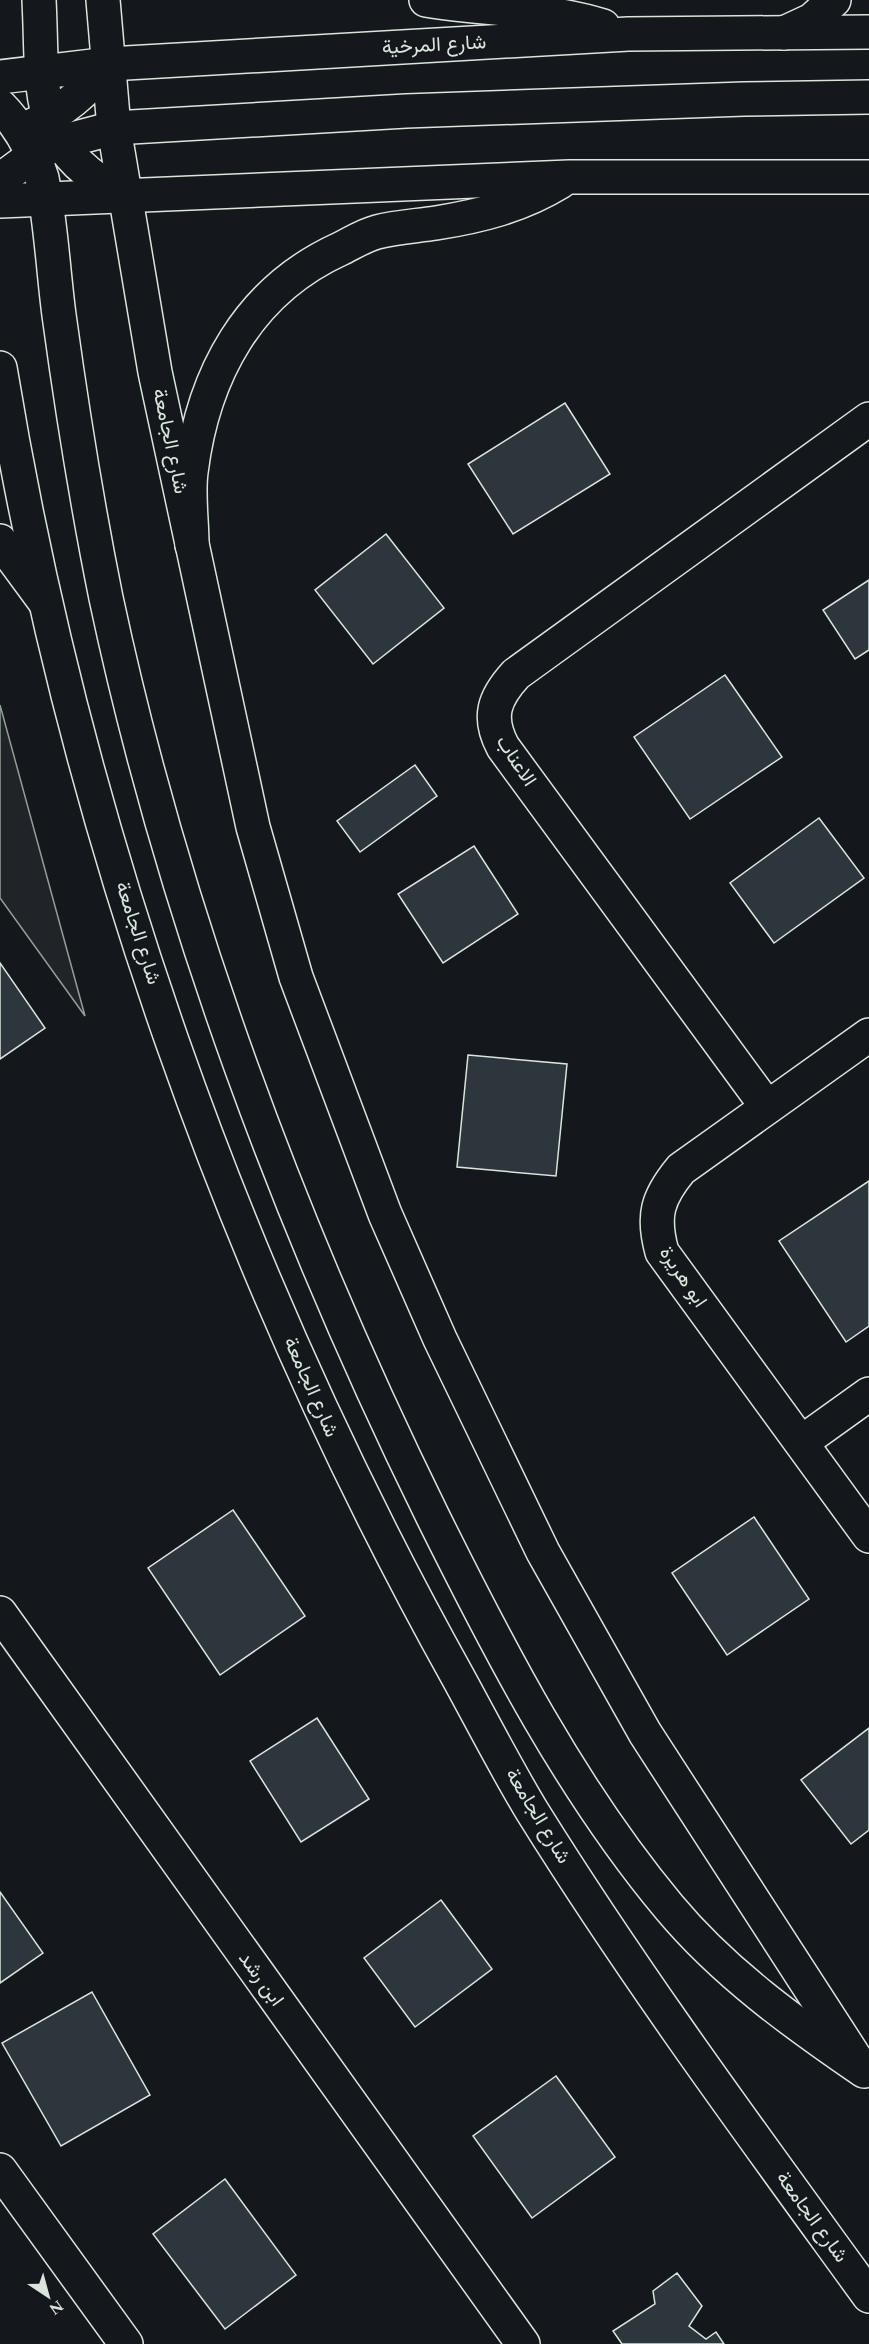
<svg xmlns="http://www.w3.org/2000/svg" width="869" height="2344" viewBox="0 0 869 2344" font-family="Spectral,Vazirmatn,serif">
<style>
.green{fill:#202428;stroke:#939e99;stroke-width:1.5}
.building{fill:#2c363c;stroke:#d8e6dc;stroke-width:1.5}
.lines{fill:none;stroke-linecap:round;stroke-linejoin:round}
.minor-casing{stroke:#d8e6dc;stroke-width:36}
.primary-casing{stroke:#d8e6dc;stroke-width:36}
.trunk-casing{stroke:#d8e6dc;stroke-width:36}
.minor{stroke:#14181c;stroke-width:33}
.primary{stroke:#14181c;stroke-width:33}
.trunk{stroke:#14181c;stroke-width:33}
.labels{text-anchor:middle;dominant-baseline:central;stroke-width:4.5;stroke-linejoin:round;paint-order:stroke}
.street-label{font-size:20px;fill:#d8e6dc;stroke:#14181c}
</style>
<rect width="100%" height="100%" fill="#14181c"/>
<!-- green -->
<path class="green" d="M0 705 85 1016 0 898Z"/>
<!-- building -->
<g class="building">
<path d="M565 403 610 474 513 534 468 464Z"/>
<path d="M386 534 444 608 373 664 315 590Z"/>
<path d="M869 580V650L855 659 823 610Z"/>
<path d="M725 675 782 757 690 819 634 737Z"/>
<path d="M415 765 437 796 360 852 337 821Z"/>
<path d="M819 818 864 878 774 943 730 883Z"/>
<path d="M474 846 518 914 443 963 398 894Z"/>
<path d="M0 963 45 1028 0 1059Z"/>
<path d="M468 1055 567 1064 556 1176 457 1167Z"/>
<path d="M869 1181V1326L846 1342 779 1241Z"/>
<path d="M233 1510 305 1616 220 1675 148 1568Z"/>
<path d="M754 1517 809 1599 727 1655 672 1573Z"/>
<path d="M317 1718 369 1799 301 1842 250 1761Z"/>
<path d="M869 1728V1830L851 1844 801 1780Z"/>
<path d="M0 1892 43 1953 0 1983Z"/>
<path d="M441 1900 492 1969 415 2027 364 1958Z"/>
<path d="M92 1992 150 2095 61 2146 2 2043Z"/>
<path d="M556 2076 615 2157 532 2218 473 2136Z"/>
<path d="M225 2179 296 2275 225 2329 153 2234Z"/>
<path d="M677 2273 702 2306 689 2326 706 2339 716 2332 724 2344H622L613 2331 655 2304 653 2291Z"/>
</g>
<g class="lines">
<defs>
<g id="minor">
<path d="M784 33 812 20 834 0"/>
<path d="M869 1035 681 1169C657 1198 652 1216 662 1252L869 1536"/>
<path d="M767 1107 503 747C487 717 494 698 516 674L869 419"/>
<path d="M802 1442 869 1394"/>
<path d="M0 1613 523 2344"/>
<path d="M0 2170 126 2344"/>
</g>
<g id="primary">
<path d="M103 0 114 128 155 372 253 827 296 977 385 1214 440 1339 543 1552 645 1733 863 2070"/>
<path d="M0 368C75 826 233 1274 459 1679 483 1723 506 1768 532 1811 636 1978 753 2136 869 2296"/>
</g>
<g id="trunk">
<path d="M39 0C44 94 30 146 126 197"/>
<path d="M426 0C485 10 546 8 603 26"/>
<path d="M0 77 109 64 628 34 869 32"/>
<path d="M0 106C21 127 33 151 42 178 51 223 53 269 59 315 72 410 87 504 106 598 173 913 291 1229 433 1517 500 1652 572 1791 669 1907 724 1973 794 2023 864 2071"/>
<path d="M29 127C63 112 85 92 109 64"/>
<path d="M0 180 34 155 61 142 114 128 406 111 744 99 869 97"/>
<path d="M0 201 569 177H869"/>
<path d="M0 541 45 602"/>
<path d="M192 545C192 521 188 495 191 472 203 375 248 291 340 249 352 243 365 235 377 232 396 227 416 226 436 223 480 216 521 206 560 182"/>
</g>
</defs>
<!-- minor casing -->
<use href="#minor" class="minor-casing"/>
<!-- primary casing -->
<use href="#primary" class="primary-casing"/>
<!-- trunk casing -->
<use href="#trunk" class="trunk-casing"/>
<!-- minor -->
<use href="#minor" class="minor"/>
<!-- primary -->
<use href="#primary" class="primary"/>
<!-- trunk -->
<use href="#trunk" class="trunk"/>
</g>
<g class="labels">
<!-- street labels -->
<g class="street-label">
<text transform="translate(434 45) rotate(-3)">شارع المرخية</text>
<text transform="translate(170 441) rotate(78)">شارع الجامعة</text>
<text transform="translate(516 761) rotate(57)">الاعناب</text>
<text transform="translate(138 933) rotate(72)">شارع الجامعة</text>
<text transform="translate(683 1277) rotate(56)">ابو هريرة</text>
<text transform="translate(311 1387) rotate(66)">شارع الجامعة</text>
<text transform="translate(538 1816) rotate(59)">شارع الجامعة</text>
<text transform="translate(261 1979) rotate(54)">ابن رشد</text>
<text transform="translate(812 2217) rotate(54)">شارع الجامعة</text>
</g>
</g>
<!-- north arrow -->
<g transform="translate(48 2296) rotate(144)" stroke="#14181c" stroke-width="4.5" paint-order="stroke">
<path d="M0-4.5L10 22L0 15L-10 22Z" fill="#d8e6dc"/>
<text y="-9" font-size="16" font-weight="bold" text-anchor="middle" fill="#d8e6dc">N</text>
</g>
</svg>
